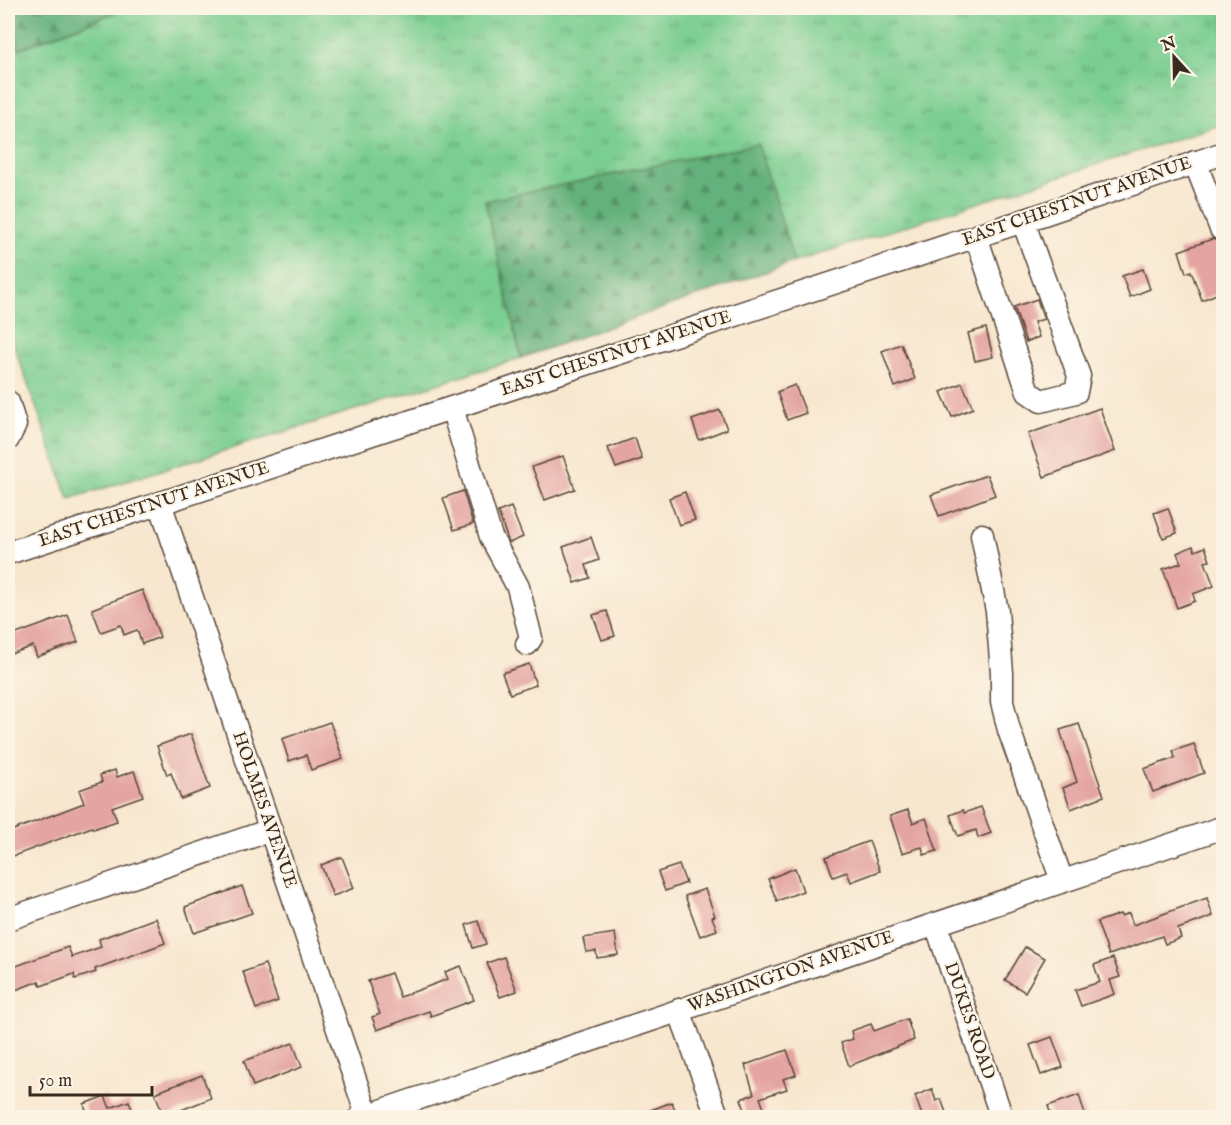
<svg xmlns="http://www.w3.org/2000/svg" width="1231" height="1125" viewBox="0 0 1231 1125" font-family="'IM FELL English',serif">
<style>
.grass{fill:url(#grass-tufts);stroke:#5a7c58;stroke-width:1.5}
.forest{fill:url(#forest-firs);stroke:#4f6e4c;stroke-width:1.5}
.building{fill:#e4a4a2}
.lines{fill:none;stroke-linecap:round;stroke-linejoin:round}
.minor-casing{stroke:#574639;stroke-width:25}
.minor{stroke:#fff;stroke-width:22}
.labels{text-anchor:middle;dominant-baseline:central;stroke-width:4.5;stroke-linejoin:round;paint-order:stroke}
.street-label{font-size:18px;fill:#3b2a1e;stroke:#fcf5e5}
</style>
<defs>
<pattern id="grass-tufts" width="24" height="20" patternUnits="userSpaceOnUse" patternTransform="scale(1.5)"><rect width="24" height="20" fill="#7ace91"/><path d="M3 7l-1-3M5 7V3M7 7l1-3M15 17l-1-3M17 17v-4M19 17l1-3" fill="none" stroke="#65a776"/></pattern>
<pattern id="forest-firs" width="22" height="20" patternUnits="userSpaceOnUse" patternTransform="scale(1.5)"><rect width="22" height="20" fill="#63b17b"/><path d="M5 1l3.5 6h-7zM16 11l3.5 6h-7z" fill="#539064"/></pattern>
</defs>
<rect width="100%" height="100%" fill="#fcf5e5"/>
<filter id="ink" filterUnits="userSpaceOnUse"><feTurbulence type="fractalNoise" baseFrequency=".0167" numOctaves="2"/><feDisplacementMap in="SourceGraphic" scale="12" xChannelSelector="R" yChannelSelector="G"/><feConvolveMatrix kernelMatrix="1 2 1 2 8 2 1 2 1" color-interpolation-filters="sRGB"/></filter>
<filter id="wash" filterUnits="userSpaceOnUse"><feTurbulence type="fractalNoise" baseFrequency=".008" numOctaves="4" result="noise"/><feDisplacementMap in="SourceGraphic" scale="24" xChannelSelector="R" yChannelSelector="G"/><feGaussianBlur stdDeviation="1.35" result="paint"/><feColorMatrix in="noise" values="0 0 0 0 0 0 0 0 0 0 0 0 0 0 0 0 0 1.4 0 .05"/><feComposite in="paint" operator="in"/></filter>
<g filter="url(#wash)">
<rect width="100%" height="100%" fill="#f8e7cf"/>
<!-- grass -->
<path class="grass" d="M127 8H1223V124L794 262 758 144 486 201 521 358 69 499 8 329V10L19 49Z"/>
<!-- forest -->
<g class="forest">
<path d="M8 8H127L19 49Z"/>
<path d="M758 144 794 262 521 358 485 201Z"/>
</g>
<g id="blocks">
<!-- building -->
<g class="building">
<path d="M1212 239 1224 243V259L1217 261 1224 278V291L1202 300 1191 271 1186 273 1179 251Z"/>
<path d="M1143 269 1150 289 1130 297 1122 276Z"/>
<path d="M1037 299 1044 319 1034 322 1039 337 1026 342 1014 307Z"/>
<path d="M986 328 993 357 975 361 968 333Z"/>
<path d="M901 344 915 379 895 387 882 351Z"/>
<path d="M962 383 973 408 952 417 941 392Z"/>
<path d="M795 385 806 413 787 420 777 392Z"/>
<path d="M1100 408 1115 451 1044 477 1028 434Z"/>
<path d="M720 410 727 429 699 440 692 420Z"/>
<path d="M635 438 642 459 616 468 608 448Z"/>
<path d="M563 456 575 489 545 500 532 467Z"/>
<path d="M987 475 995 495 939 516 931 495Z"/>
<path d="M463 491 473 524 454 530 443 498Z"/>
<path d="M685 492 695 520 679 525 669 498Z"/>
<path d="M511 507 523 537 509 543 498 512Z"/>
<path d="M1168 508 1177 533 1163 538 1154 513Z"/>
<path d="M591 537 599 560 586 565 590 578 575 583 563 547Z"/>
<path d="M1193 546 1195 551 1205 547 1210 561 1205 562 1214 586 1193 594 1195 601 1177 608 1163 569 1181 563 1177 553Z"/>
<path d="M142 590 160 637 142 644 137 630 124 635 121 625 101 632 92 609Z"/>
<path d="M607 611 615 636 602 640 593 615Z"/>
<path d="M68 615 78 642 37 657 33 646 8 655V637Z"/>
<path d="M529 664 536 685 510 694 502 673Z"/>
<path d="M330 722 343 759 311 770 306 755 289 761 282 739Z"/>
<path d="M1079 724 1104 796 1071 809 1063 788 1077 782 1060 730Z"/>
<path d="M191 734 210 788 181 799 171 773 167 775 157 746Z"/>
<path d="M1194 744 1204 773 1153 792 1144 769 1175 758 1173 751Z"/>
<path d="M115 770 117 777 134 771 143 796 112 807 117 821 93 829 92 827 8 858V832L84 803 79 790 102 782 100 775Z"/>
<path d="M981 807 991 833 978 838 976 830 958 836 950 815 963 810 964 813Z"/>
<path d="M908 810 913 823 926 818 937 851 924 855 922 847 902 853 890 816Z"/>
<path d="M869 841 880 871 851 882 847 872 833 877 826 857Z"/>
<path d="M342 857 354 888 333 896 321 865Z"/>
<path d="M679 865 686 883 665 891 658 872Z"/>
<path d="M795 868 803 891 777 901 768 879Z"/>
<path d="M242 886 252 913 194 933 185 907Z"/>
<path d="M705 889 715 916 712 917 717 930 700 936 685 896Z"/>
<path d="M1207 898 1213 916 1178 929 1181 938 1165 944 1162 936 1109 955 1097 922 1120 914 1121 916 1129 913 1133 925Z"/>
<path d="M156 918 165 943 95 969 96 972 75 979 74 974 41 986 39 981 8 993V969L68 947 72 957 101 947 99 939Z"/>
<path d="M478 921 486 944 473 948 466 925Z"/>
<path d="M615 933 618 955 597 958 596 951 586 952 583 938Z"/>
<path d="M1025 947 1045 958 1025 992 1005 980Z"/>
<path d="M504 957 517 991 500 997 487 963Z"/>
<path d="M1113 958 1120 977 1110 980 1115 994 1081 1006 1075 990 1100 982 1094 965Z"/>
<path d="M265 964 278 1001 256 1009 243 972Z"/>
<path d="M461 966 474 1000 431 1016 429 1011 377 1030 372 1017 380 1014 368 981 391 973 400 997 448 979 445 972Z"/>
<path d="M907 1019 914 1040 849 1066 841 1043 853 1039 851 1031 871 1024 874 1031Z"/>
<path d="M1052 1037 1063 1067 1041 1075 1030 1045Z"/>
<path d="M293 1043 302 1067 253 1086 244 1061Z"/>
<path d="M787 1050 796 1075 783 1079 787 1089 760 1098 765 1111 748 1118 741 1099 754 1094 745 1065Z"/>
<path d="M202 1075 211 1098 164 1117 155 1093Z"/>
<path d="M932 1089 936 1101 941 1099 948 1118H923L915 1096Z"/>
<path d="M1079 1095 1086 1118H1052L1048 1106Z"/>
<path d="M105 1096 110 1108 129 1101 135 1118H88L84 1104Z"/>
<path d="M672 1102 678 1118H636L635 1116Z"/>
</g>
</g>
</g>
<g filter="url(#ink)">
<use href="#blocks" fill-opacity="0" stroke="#574639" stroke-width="1.5"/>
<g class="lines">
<defs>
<g id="minor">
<path d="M1195 162 1221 229"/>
<path d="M976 236 1028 392 1041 401 1076 392 1079 376 1023 221"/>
<path d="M8 402 15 425 8 439"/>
<path d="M452 408 491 537 518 587 531 638 527 644"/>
<path d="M160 503 368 1118"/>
<path d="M982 535 997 611 1002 673V702L1009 730 1062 881"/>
<path d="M8 553 1023 221 1224 153"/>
<path d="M8 919 271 830"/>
<path d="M936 924 1002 1118"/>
<path d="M679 1010 718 1118"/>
<path d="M360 1118 1224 827"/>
</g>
</defs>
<!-- minor casing -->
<use href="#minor" class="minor-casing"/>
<!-- minor -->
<use href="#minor" class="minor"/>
</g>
</g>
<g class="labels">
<!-- street labels -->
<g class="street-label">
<text transform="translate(1077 202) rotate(-19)">EAST CHESTNUT AVENUE</text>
<text transform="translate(616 354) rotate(-18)">EAST CHESTNUT AVENUE</text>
<text transform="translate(154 505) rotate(-18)">EAST CHESTNUT AVENUE</text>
<text transform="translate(264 810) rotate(71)">HOLMES AVENUE</text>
<text transform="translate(791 972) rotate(-19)">WASHINGTON AVENUE</text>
<text transform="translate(969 1021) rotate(71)">DUKES ROAD</text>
</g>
</g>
<!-- margin -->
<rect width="1231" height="1125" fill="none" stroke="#fcf5e5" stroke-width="30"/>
<!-- north arrow -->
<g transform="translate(1174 57) rotate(338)" stroke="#fcf5e5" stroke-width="4.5" paint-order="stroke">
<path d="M0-4.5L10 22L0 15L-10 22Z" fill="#3b2a1e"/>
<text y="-9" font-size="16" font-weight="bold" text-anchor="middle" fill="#3b2a1e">N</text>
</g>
<!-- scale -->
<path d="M30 1086v9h122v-9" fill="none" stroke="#3b2a1e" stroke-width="3"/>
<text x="39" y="1086" font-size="18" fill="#3b2a1e" stroke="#fcf5e5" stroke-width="4.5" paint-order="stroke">50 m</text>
</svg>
